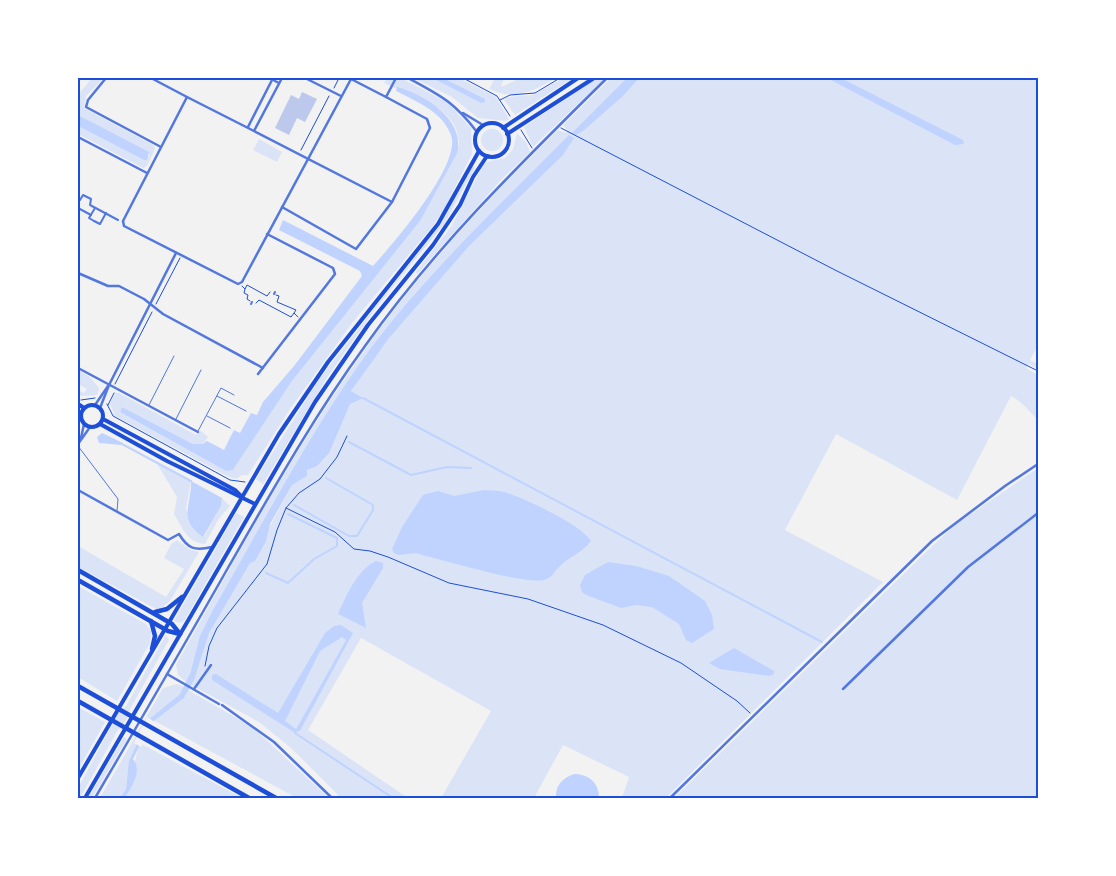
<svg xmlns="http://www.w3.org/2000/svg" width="1116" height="876" viewBox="0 0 1116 876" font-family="'Work Sans',sans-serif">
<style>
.green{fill:#dbe4f7;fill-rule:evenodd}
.water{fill:#bfd3fe;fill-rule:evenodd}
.pier{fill:#f2f2f2}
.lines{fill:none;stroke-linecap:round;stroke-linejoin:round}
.stream{stroke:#bfd3fe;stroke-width:2}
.building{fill:#bdc9ec}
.path{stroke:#1d4ed8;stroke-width:1}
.service{stroke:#5277de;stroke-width:1}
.pedestrian{stroke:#5277de;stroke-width:2}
.minor{stroke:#5277de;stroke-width:2.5}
.secondary{stroke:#1d4ed8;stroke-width:4}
.motorway{stroke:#1d4ed8;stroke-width:4.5}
.neatline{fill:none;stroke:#1d4ed8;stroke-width:2}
</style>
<rect width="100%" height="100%" fill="#f2f2f2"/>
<!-- green -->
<g class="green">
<path d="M92 78H101V81L86 96 84 108 153 145 155 149 147 166 143 168 78 134V126L144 160 150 155 78 115V95Z"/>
<path d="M382 78H401L447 102 471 128 472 154 444 209 432 227 352 323 290 409 248 475H242L236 479 227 476 115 416 110 404 115 393H119L196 435 201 431 208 437 203 444H193L122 407 120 412 226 471 233 470 292 381 420 221 459 145C460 105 407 95 384 83L386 80Z"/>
<path d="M413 78H432L481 103 484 99 443 78H459L496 97 509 119 505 121 478 118 452 97Z"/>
<path d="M495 78H504L501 87 521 78H556C534 91 514 101 489 89Z"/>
<path d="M563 78H573L515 115 504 100 509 97 533 95Z"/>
<path d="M597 78H605L533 147 524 127Z"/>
<path d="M611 78H1038V345L1030 360 1038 364V369L1029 364 1026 368 1038 375V419C1030 414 1025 403 1011 396L957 500 836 434 785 530 883 582 666 798H622L629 777 563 745 534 798H441L491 711 361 638 308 730 408 798H341L291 748 259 722 191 685 193 680V666L186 682 178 675 176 665C235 560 292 452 362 354 418 273 488 199 558 130L566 133 568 131 563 125ZM403 309 292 485 270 526 200 637 247 550 373 346ZM351 636 300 731 295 733 271 717 278 713 303 684 284 721 296 729 345 642Z"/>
<circle cx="492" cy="140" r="11"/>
<path d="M517 133 526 142 530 152 501 180 417 274 416 272 451 227 483 166 487 162 505 158 513 149Z"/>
<path d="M259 139 282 152 277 162 253 150Z"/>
<path d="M473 166 475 168 444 224 376 308 328 376 263 484 256 479 320 378 441 224Z"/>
<path d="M78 370 90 377 99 388 97 395 82 396 78 394V390L84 393 87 389 78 384Z"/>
<path d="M156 462 191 481 186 509 204 537 221 506 222 498 230 506 218 520 205 544C187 543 182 527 174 514L177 497Z"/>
<path d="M1038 468V798H674L925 553 955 525Z"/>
<path d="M236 513 244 517 184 621 180 623 174 621Z"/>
<path d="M177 540 189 549 199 552 170 601 158 610 78 567V546L166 597 184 569 164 558 171 544Z"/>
<path d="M78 586 146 624 151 631 150 643 117 701 78 677Z"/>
<path d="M166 635 169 640 130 709 127 719 116 733 80 798H78V788L118 714 126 706Z"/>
<path d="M177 684 184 687 180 694 148 720 128 772 126 789 120 798H100L163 688Z"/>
<path d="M188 690 252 727 329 798H297L153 720 184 698Z"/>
<path d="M78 707 105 722 78 770Z"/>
<path d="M124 737 127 739 92 798H88Z"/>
<path d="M140 743 242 798H125C133 783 133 761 140 743Z"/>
</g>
<!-- water -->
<g class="water">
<path d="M432 78H443L485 99V102L481 103Z"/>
<path d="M627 78H639L623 96 583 131 576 135 572 133Z"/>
<path d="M827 78H841L963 140 964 144 955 145Z"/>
<path d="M397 87C424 94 466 120 457 153L420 221 292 381 233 470 226 471 120 412 122 407 193 444H203L207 441 224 450 234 430 240 433 251 413 257 415 263 402 294 366 362 276 360 271 279 230 283 220 373 266C393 244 462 164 451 135 442 111 417 102 396 91Z"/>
<path d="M78 115 149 152 147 160H144L78 126Z"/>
<path d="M569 135 574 138 563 155 469 246 389 338 351 391 363 398 350 404 329 453 317 466 307 470V476L292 485 270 524 266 541 255 561 250 563 209 633 194 680 184 698 151 723 133 759C143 772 131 787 125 798H120L126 789 129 761 148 720 180 694 191 671 200 636 213 610C263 523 312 428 371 348 430 270 501 204 569 135Z"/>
<path d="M102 433 123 443 121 445 99 443 97 437Z"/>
<path d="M191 481 222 498 221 506 203 537C177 519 192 505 191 481Z"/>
<path d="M484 490C491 491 500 490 507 493 528 500 580 524 591 541 582 553 568 557 558 568 553 573 552 578 544 580 526 585 439 559 415 553L399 555 394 553 392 549 402 527 423 495 438 491 454 496Z"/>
<path d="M376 561 383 563V568L362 603 366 628 338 614C346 596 357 570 376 561Z"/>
<path d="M608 562 636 566 669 576 705 601 712 615 714 629 692 643 686 640 679 624 652 607 636 605 621 608 586 595 582 592 580 585 585 575Z"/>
<path d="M341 625 353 633 300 731 295 733 212 680V675L216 674 278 713 325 633 334 626ZM342 637 346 640 296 729 285 721 320 651Z"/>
<path d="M734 648 774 671V674L769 676 720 669 709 663Z"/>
<path d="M574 774C589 774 599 783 599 798H556C555 786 562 778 574 774Z"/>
</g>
<!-- pier -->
<path class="pier" d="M147 717 155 722 141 747 134 743Z"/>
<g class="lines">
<!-- stream -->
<g class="stream">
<path d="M363 398 822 642"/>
<path d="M349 442 411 475 447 467 471 468"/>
<path d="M122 444 191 481"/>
<path d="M294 505 349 536H357L373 510V505L326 478"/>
<path d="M266 573 288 583 314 559 337 546V538L288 514"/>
<path d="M295 733 393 798"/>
</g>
</g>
<!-- building -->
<path class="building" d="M302 92 317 99 305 122 297 118 289 135 275 128 291 95 299 99Z"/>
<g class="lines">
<!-- path -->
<g class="path">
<path d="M463 78 497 96 510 116"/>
<path d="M334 88 339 78"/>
<path d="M500 100 510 95 535 93 560 78"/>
<path d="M561 128 835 270 1038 371"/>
<path d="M521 130 532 148"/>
<path d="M301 150 329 96"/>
<path d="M242 286 245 289 247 285 267 296 270 292"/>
<path d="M245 289 244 293 248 295 247 299 250 301"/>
<path d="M276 295 279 296 277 302 296 310 294 313"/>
<path d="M256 303 259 300 291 317 294 313 298 317"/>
<path d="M156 304 180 258"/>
<path d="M115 384 152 312"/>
<path d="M81 400 95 398"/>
<path d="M107 404 113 416 230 480 245 482"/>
<path d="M108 405 114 393"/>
<path d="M286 508 335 532 354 549 370 551 388 557 449 583 528 599 603 625 681 663 737 701 750 713"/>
<path d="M205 666 209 646 217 628 267 564 277 530 286 508 299 493 320 479 337 457 347 436"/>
</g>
<!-- service -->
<g class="service">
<path d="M217 396 246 411"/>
<path d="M149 405 174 356"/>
<path d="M207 416 230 428"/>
<path d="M176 419 201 370"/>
<path d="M198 431 221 388 234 395"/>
<path d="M78 446 118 499 117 511"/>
</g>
<!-- pedestrian -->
<g class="pedestrian">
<path d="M78 198 80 200 83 195 91 199 90 205 118 220"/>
<path d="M78 208 91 215"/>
<path d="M94 221 100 224 106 213"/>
<path d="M94 221 89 218 95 208"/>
<path d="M274 294 275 292"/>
<path d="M251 304 252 302"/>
</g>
<!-- minor -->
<g class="minor">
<path d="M106 78 88 100 86 107 161 147"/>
<path d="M151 78 187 97"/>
<path d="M269 78 279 83"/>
<path d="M282 78 254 131 187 97 123 221 124 226 238 284 242 282 351 79 386 97 396 78"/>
<path d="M305 78 341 96"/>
<path d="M408 78C441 96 453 101 477 132"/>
<path d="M463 113 483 125"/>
<path d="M248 127 273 78"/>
<path d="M254 131 392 202"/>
<path d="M78 137 147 173"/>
<path d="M282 207 356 249 392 202 430 128 427 119 386 97"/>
<path d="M78 273 108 286H119L144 299 163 314 263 368"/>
<path d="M78 368 198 432"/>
<path d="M258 374 335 274 333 268 267 234"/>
<path d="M95 405 108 386"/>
<path d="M100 408 109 385 176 253"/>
<path d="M81 438 84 424"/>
<path d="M78 444 90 427"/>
<path d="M78 490 168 540 179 534C188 549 195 551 212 547"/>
<path d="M167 674 219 704"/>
<path d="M194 689 211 665"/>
<path d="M843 689 968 567 1038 513"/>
<path d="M222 705 274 742 332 798"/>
<path d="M95 798C140 721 185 644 229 566 272 491 314 416 365 346 435 247 522 162 607 78"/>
<path d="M670 798 932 541 1005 486 1038 464"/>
</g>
<!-- secondary -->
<g class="secondary">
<circle cx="492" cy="140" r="17"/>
<path d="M503 128 578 78"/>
<path d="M507 134 594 78"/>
<path d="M78 404 84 408"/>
<circle cx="92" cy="416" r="11"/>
<path d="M103 419 235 490 241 496"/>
<path d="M100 424 167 461 255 504"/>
<path d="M78 778 279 434 328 362 438 224 479 151"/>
<path d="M85 798 315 402 368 325 433 245 460 205 473 177 487 156"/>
</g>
<!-- motorway -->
<g class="motorway">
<path d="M78 570 172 624 180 634"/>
<path d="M78 580 168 631 180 634"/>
<path d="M155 612 167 609 182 597"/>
<path d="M151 621 155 636 152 649"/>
<path d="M78 686 276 798"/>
<path d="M78 701 249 798"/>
</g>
</g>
<!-- border -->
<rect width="1116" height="876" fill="none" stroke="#ffffff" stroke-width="158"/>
<rect x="79" y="79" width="958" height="718" class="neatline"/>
</svg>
